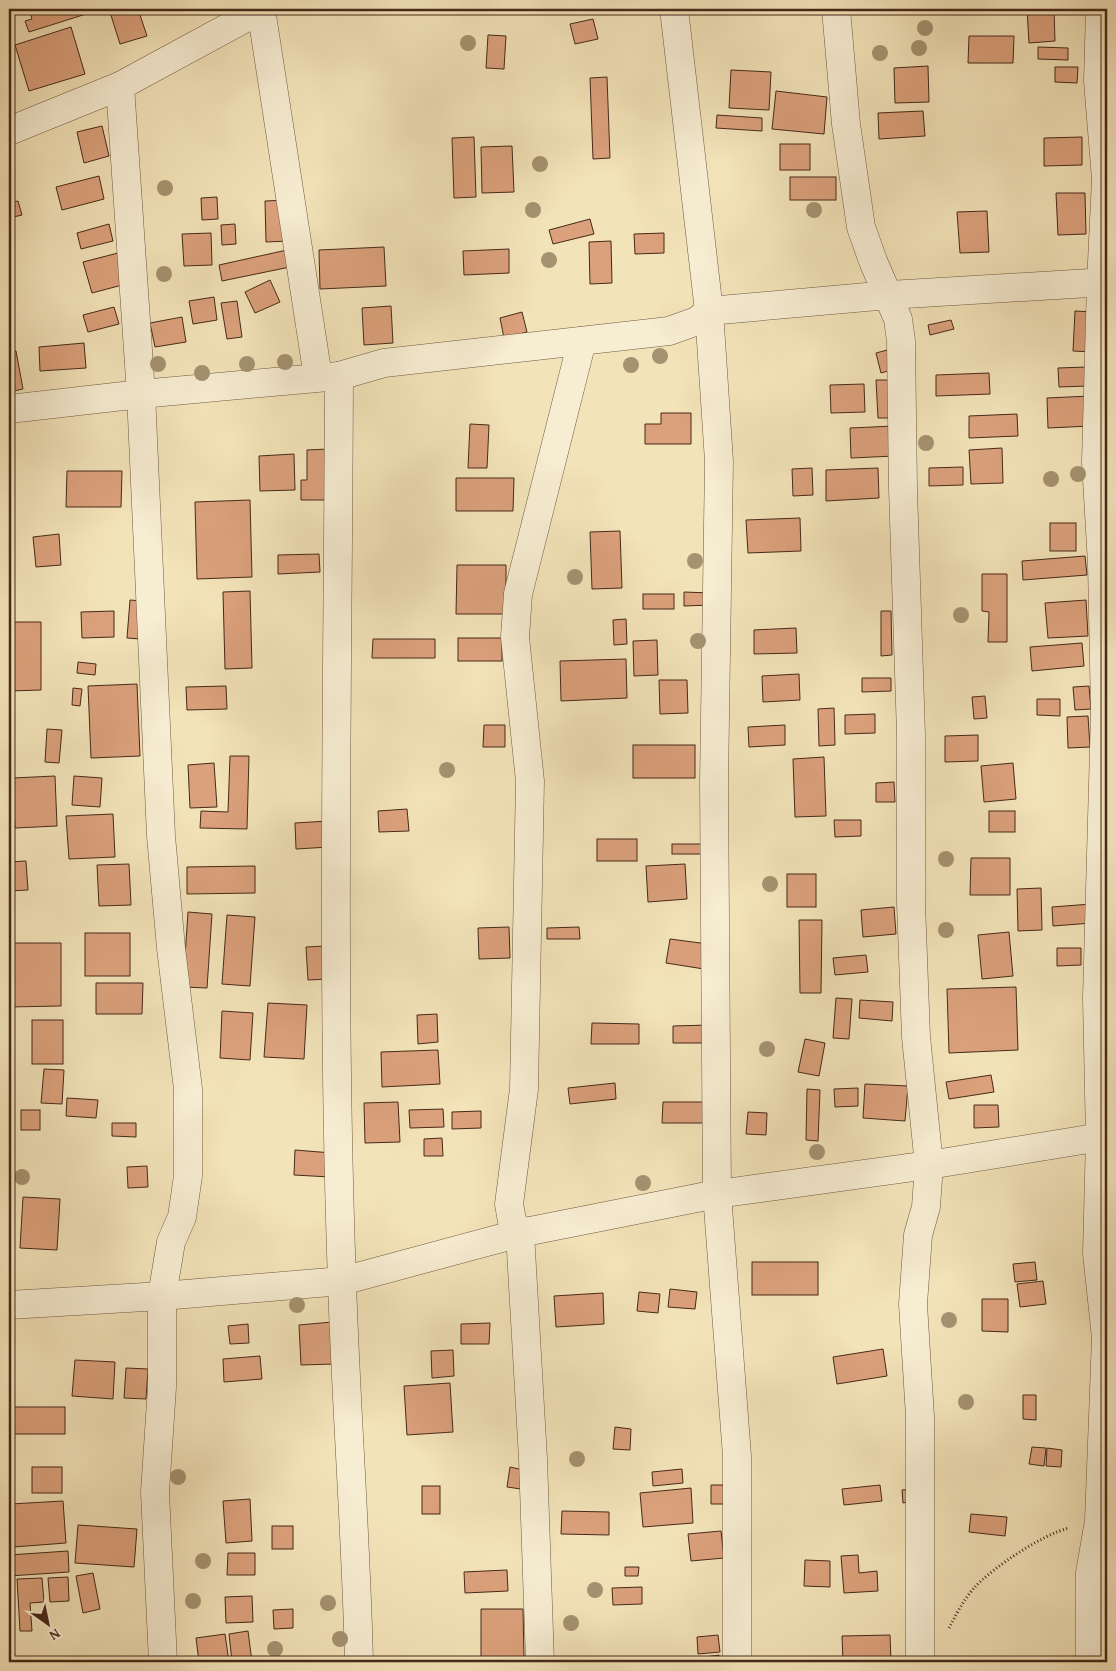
<svg xmlns="http://www.w3.org/2000/svg" width="1116" height="1671" viewBox="0 0 1116 1671" font-family="'Gentium Book Plus',serif">
<style>
.building{fill:#dba17c;stroke:#462918}
.lines{fill:none;stroke-linecap:round;stroke-linejoin:round}
.minor-casing{stroke:#715840;stroke-width:29}
.path{stroke:#462918;stroke-width:3;stroke-dasharray:1 2.5;stroke-linecap:butt}
.minor{stroke:#f7edd2;stroke-width:28}
.tree{fill:#a59270}
</style>
<rect width="100%" height="100%" fill="#f3e3b9"/>
<filter id="stains"><feTurbulence type="fractalNoise" baseFrequency=".004" numOctaves="4"/><feColorMatrix values="0 0 0 0 .2 0 0 0 0 .09 0 0 0 0 .02 0 0 0 .5 -.17"/></filter>
<radialGradient id="worn" r=".72"><stop offset=".6" stop-color="#630" stop-opacity="0"/><stop offset="1" stop-color="#630" stop-opacity=".3"/></radialGradient>
<!-- building -->
<g class="building">
<path d="M29 9H84L86 14 29 32 25 21 32 19Z"/>
<path d="M109 9H138L147 36 120 44Z"/>
<path d="M1027 9H1054L1055 41 1029 43Z"/>
<path d="M593 19 598 39 575 44 570 24Z"/>
<path d="M71 27 85 74 29 91 15 45Z"/>
<path d="M488 35 506 36 504 69 486 68Z"/>
<path d="M969 36H1014L1013 63H968Z"/>
<path d="M1038 47 1068 48V60L1038 59Z"/>
<path d="M928 66 929 102 895 103 894 68Z"/>
<path d="M1055 67H1078L1077 83 1055 82Z"/>
<path d="M731 70 771 72 769 110 729 108Z"/>
<path d="M607 77 610 158 593 159 590 78Z"/>
<path d="M776 91 827 97 824 134 772 129Z"/>
<path d="M923 111 925 136 879 139 878 113Z"/>
<path d="M717 115 762 118V131L716 128Z"/>
<path d="M102 126 109 156 84 163 77 132Z"/>
<path d="M474 137 476 197 454 198 452 138Z"/>
<path d="M1082 137V165L1044 166V138Z"/>
<rect x="780" y="144" width="30" height="26"/>
<path d="M512 146 514 192 482 193 481 147Z"/>
<path d="M99 176 104 199 62 210 56 187Z"/>
<rect x="790" y="177" width="46" height="23"/>
<path d="M1056 193H1085L1086 234 1058 235Z"/>
<path d="M217 197 218 219 202 220 201 198Z"/>
<path d="M288 200 289 241 266 242 265 201Z"/>
<path d="M18 201 22 215 9 218V203Z"/>
<path d="M987 211 989 252 960 253 957 212Z"/>
<path d="M590 219 594 234 553 244 549 230Z"/>
<path d="M109 224 113 241 81 249 77 233Z"/>
<path d="M235 224 236 244 222 245 221 225Z"/>
<path d="M211 233 212 265 184 266 182 234Z"/>
<path d="M664 233V253L635 254 634 234Z"/>
<path d="M611 241 612 283 590 284 589 242Z"/>
<path d="M384 247 386 286 320 289 319 250Z"/>
<path d="M509 249V273L464 275 463 251Z"/>
<path d="M287 250 290 267 222 281 219 265Z"/>
<path d="M118 253 126 284 92 293 83 262Z"/>
<path d="M270 280 280 302 255 313 245 292Z"/>
<path d="M214 297 217 320 193 324 189 301Z"/>
<path d="M237 301 242 337 227 339 221 303Z"/>
<path d="M391 306 393 343 364 345 362 308Z"/>
<path d="M114 307 119 324 88 332 83 315Z"/>
<path d="M1075 311 1095 312 1093 352 1073 351Z"/>
<path d="M522 312 527 332 504 338 500 318Z"/>
<path d="M182 317 186 342 155 347 150 323Z"/>
<path d="M951 320 954 329 930 335 928 325Z"/>
<path d="M84 343 86 368 40 371 39 347Z"/>
<path d="M891 349 896 369 881 373 876 353Z"/>
<path d="M16 351 23 389 9 392V352Z"/>
<path d="M1087 367 1088 386 1059 387 1058 368Z"/>
<path d="M989 373 990 394 936 396V375Z"/>
<path d="M876 380H892L893 418H878Z"/>
<path d="M864 384 865 412 831 413 830 385Z"/>
<path d="M1090 396 1091 426 1048 428 1047 398Z"/>
<path d="M661 413H691V444H645V424H661Z"/>
<path d="M1017 414 1018 436 969 438V416Z"/>
<path d="M470 424 489 425 487 468H468Z"/>
<path d="M894 426 895 456 851 458 850 428Z"/>
<path d="M1002 448 1003 483 971 484 969 450Z"/>
<path d="M328 449 329 500H301V480H307V450Z"/>
<path d="M294 454 295 490 260 491 259 456Z"/>
<path d="M963 467V485L929 486V468Z"/>
<path d="M812 468 813 495 793 496 792 469Z"/>
<path d="M878 468 879 498 826 501V470Z"/>
<path d="M67 471H122L121 507H66Z"/>
<path d="M456 478H514L513 511H456Z"/>
<path d="M250 500 252 577 197 579 195 502Z"/>
<path d="M800 518 801 551 748 553 746 520Z"/>
<rect x="1050" y="523" width="26" height="28"/>
<path d="M620 531 622 588 592 589 590 532Z"/>
<path d="M59 534 61 565 36 567 33 537Z"/>
<path d="M319 554 320 572 278 574V555Z"/>
<path d="M1085 556 1087 575 1023 580 1022 561Z"/>
<path d="M457 565H506V614H456Z"/>
<path d="M982 574H1007V642H988L989 612 982 611Z"/>
<path d="M250 591 252 668 225 669 223 592Z"/>
<path d="M684 592 711 593 712 605 684 606Z"/>
<rect x="643" y="594" width="31" height="15"/>
<path d="M130 600 143 601 140 639 127 638Z"/>
<path d="M1086 600 1088 636 1048 638 1045 603Z"/>
<path d="M114 611V637L82 638 81 612Z"/>
<path d="M881 611H891L892 655 881 656Z"/>
<path d="M626 619 627 644 614 645 613 620Z"/>
<path d="M9 622H41V690L9 691Z"/>
<path d="M796 628 797 653 754 654V630Z"/>
<rect x="458" y="638" width="44" height="23"/>
<path d="M373 639H435V658H372Z"/>
<path d="M657 640 658 675 634 676 633 641Z"/>
<path d="M1082 643 1084 666 1032 671 1030 647Z"/>
<path d="M626 659 627 698 561 701 560 661Z"/>
<path d="M78 662 96 664 95 675 77 673Z"/>
<path d="M799 674 800 700 763 702 762 676Z"/>
<path d="M862 678H891V691L862 692Z"/>
<path d="M659 680H687L688 713 660 714Z"/>
<path d="M137 684 140 756 91 758 88 686Z"/>
<path d="M226 686 227 709 187 710 186 687Z"/>
<path d="M1089 686 1091 709 1075 710 1073 687Z"/>
<path d="M73 688 82 689 80 706 72 705Z"/>
<path d="M985 696 987 718 974 719 972 697Z"/>
<path d="M1037 699H1060V716L1037 715Z"/>
<path d="M834 708 835 745 819 746 818 709Z"/>
<path d="M875 714V733L845 734V715Z"/>
<path d="M1088 716 1090 747 1068 748 1067 717Z"/>
<path d="M484 725H505V747H483Z"/>
<path d="M785 725V745L749 747 748 727Z"/>
<path d="M47 729 62 730 59 763 45 762Z"/>
<path d="M978 735V761L945 762V736Z"/>
<rect x="633" y="745" width="62" height="33"/>
<path d="M230 756H249L247 829 200 828 201 811 228 812Z"/>
<path d="M824 757 826 816 795 817 793 759Z"/>
<path d="M214 763 217 807 190 808 188 765Z"/>
<path d="M1013 763 1016 799 984 802 981 766Z"/>
<path d="M55 776 57 826 15 828 13 778Z"/>
<path d="M74 776 102 778 100 807 72 805Z"/>
<path d="M894 782 895 802H876V783Z"/>
<path d="M407 809 409 831 379 832 378 811Z"/>
<rect x="989" y="811" width="26" height="21"/>
<path d="M113 814 115 857 69 859 66 816Z"/>
<path d="M834 820H861V836L835 837Z"/>
<path d="M328 821 329 847 296 849 295 823Z"/>
<rect x="597" y="839" width="40" height="22"/>
<rect x="672" y="844" width="37" height="10"/>
<path d="M971 858H1010V895H970Z"/>
<path d="M26 861 28 890 9 891V862Z"/>
<path d="M129 864 131 905 99 906 97 865Z"/>
<path d="M685 864 687 899 648 902 646 866Z"/>
<path d="M255 866V893L187 894V867Z"/>
<rect x="787" y="874" width="29" height="33"/>
<path d="M1041 888 1042 930 1018 931 1017 889Z"/>
<path d="M1091 904 1092 923 1053 926 1052 907Z"/>
<path d="M894 907 896 934 863 937 861 910Z"/>
<path d="M188 912 212 914 207 988 183 987Z"/>
<path d="M227 915 255 917 250 986 222 984Z"/>
<path d="M799 920H822L821 993H800Z"/>
<path d="M509 927 510 958 479 959 478 928Z"/>
<path d="M579 927 580 939H547V928Z"/>
<path d="M1009 932 1013 976 982 979 978 935Z"/>
<rect x="85" y="933" width="45" height="43"/>
<path d="M670 939 708 944 704 969 666 963Z"/>
<path d="M9 943H61V1006L9 1007Z"/>
<path d="M326 946 328 979 308 980 306 947Z"/>
<path d="M1057 948H1081V965L1057 966Z"/>
<path d="M866 955 868 972 835 975 833 958Z"/>
<path d="M96 983H143L142 1014H96Z"/>
<path d="M1016 987 1018 1050 949 1053 947 989Z"/>
<path d="M836 998 852 999 849 1039 833 1038Z"/>
<path d="M860 1000 893 1002 892 1021 859 1018Z"/>
<path d="M268 1003 307 1005 304 1059 264 1057Z"/>
<path d="M222 1011 253 1013 250 1060 220 1058Z"/>
<path d="M437 1014 438 1042 418 1044 417 1015Z"/>
<rect x="32" y="1020" width="31" height="44"/>
<path d="M592 1023 639 1024V1044H591Z"/>
<path d="M709 1025V1043H673V1026Z"/>
<path d="M805 1039 825 1043 819 1076 798 1072Z"/>
<path d="M438 1050 440 1084 382 1087 381 1052Z"/>
<path d="M44 1069 64 1070 62 1104 41 1103Z"/>
<path d="M991 1075 994 1092 949 1099 946 1082Z"/>
<path d="M615 1083 616 1099 570 1104 568 1088Z"/>
<path d="M865 1084 908 1086 905 1121 863 1118Z"/>
<path d="M858 1088V1106L835 1107 834 1089Z"/>
<path d="M807 1089 820 1090 818 1141 806 1140Z"/>
<path d="M67 1098 98 1100 96 1118 66 1116Z"/>
<path d="M398 1102 400 1142 365 1143 364 1103Z"/>
<path d="M663 1102H712V1123H662Z"/>
<path d="M974 1105H998L999 1127 974 1128Z"/>
<path d="M443 1109 444 1127 410 1128 409 1110Z"/>
<rect x="21" y="1110" width="19" height="20"/>
<path d="M481 1111V1128L452 1129V1112Z"/>
<path d="M748 1112 767 1113 766 1135 746 1134Z"/>
<path d="M112 1123H136V1137L112 1136Z"/>
<path d="M442 1138 443 1156H424V1139Z"/>
<path d="M295 1150 332 1153 330 1177 294 1175Z"/>
<path d="M147 1166 148 1187 128 1188 127 1167Z"/>
<path d="M23 1197 60 1199 57 1250 20 1248Z"/>
<rect x="752" y="1262" width="66" height="33"/>
<path d="M1035 1262 1037 1280 1015 1282 1013 1264Z"/>
<path d="M1043 1281 1046 1304 1020 1307 1017 1284Z"/>
<path d="M670 1289 697 1292 695 1309 668 1307Z"/>
<path d="M639 1292 660 1294 658 1313 637 1311Z"/>
<path d="M603 1293 604 1324 556 1327 554 1296Z"/>
<path d="M982 1299H1008V1332L982 1331Z"/>
<path d="M332 1322 334 1364 301 1365 299 1325Z"/>
<path d="M490 1323 489 1344H461V1324Z"/>
<path d="M248 1324 249 1343 230 1344 228 1326Z"/>
<path d="M883 1349 887 1376 837 1384 833 1357Z"/>
<path d="M453 1350 454 1376 432 1378 431 1351Z"/>
<path d="M260 1356 262 1379 224 1382 223 1359Z"/>
<path d="M75 1360 115 1362 113 1399 72 1396Z"/>
<path d="M126 1368 148 1369 146 1399 124 1398Z"/>
<path d="M450 1383 453 1432 407 1435 404 1386Z"/>
<path d="M1023 1395H1036V1420L1023 1419Z"/>
<rect x="9" y="1407" width="56" height="27"/>
<path d="M615 1427 631 1429 630 1450 613 1449Z"/>
<path d="M1032 1447 1046 1448 1044 1466 1029 1464Z"/>
<path d="M1047 1448 1062 1450 1061 1467 1046 1466Z"/>
<rect x="32" y="1467" width="30" height="26"/>
<path d="M510 1467 524 1470 521 1489 507 1487Z"/>
<path d="M682 1469 683 1483 653 1486 652 1472Z"/>
<path d="M711 1485H725L724 1504H711Z"/>
<path d="M880 1485 882 1501 844 1505 842 1489Z"/>
<rect x="422" y="1486" width="18" height="28"/>
<path d="M691 1488 693 1523 643 1527 640 1493Z"/>
<path d="M913 1489 914 1501 903 1503 902 1490Z"/>
<path d="M250 1499 252 1541 226 1543 223 1501Z"/>
<path d="M63 1501 66 1543 13 1547 11 1504Z"/>
<path d="M562 1511 609 1512V1535L561 1534Z"/>
<path d="M971 1514 1007 1517 1005 1536 969 1532Z"/>
<path d="M78 1525 137 1529 134 1567 75 1563Z"/>
<rect x="272" y="1526" width="21" height="23"/>
<path d="M721 1531 724 1558 691 1561 688 1534Z"/>
<path d="M68 1551 69 1572 9 1576V1555Z"/>
<path d="M228 1553H255V1575H227Z"/>
<path d="M858 1555 859 1573 877 1571 878 1591 844 1593 841 1556Z"/>
<path d="M805 1560 830 1561V1587L804 1586Z"/>
<path d="M625 1567H639L638 1576H625Z"/>
<path d="M507 1570 508 1591 465 1593 464 1572Z"/>
<path d="M93 1573 100 1609 83 1613 76 1576Z"/>
<path d="M68 1577 69 1601 50 1602 48 1578Z"/>
<path d="M42 1578 44 1602 30 1603 32 1631H20L17 1579Z"/>
<path d="M642 1587V1604L613 1605 612 1588Z"/>
<path d="M252 1596 253 1622 226 1623 225 1597Z"/>
<path d="M293 1609V1628L274 1629 273 1610Z"/>
<path d="M481 1609H523L524 1659H481Z"/>
<path d="M248 1631 252 1662H232L229 1634Z"/>
<path d="M225 1634 229 1662H199L196 1638Z"/>
<path d="M718 1635 720 1652 698 1654 697 1637Z"/>
<path d="M890 1635 891 1662H843L842 1636Z"/>
<path d="M719 1655 720 1662H699L698 1658Z"/>
<rect x="40" y="1661" width="27" height="1"/>
</g>
<g class="lines">
<defs>
<g id="minor">
<path d="M261 9 318 377"/>
<path d="M674 9 709 311 719 461 714 783 717 1194 737 1456V1662"/>
<path d="M836 9 846 124 861 227 873 261 898 319 901 341 903 489 911 734V903L916 1037 929 1165 926 1207 918 1235 913 1304 920 1417V1662"/>
<path d="M120 86 141 394 161 836 171 948 188 1089V1176L182 1217 171 1242 162 1296V1387L155 1492 163 1662"/>
<path d="M9 131 120 86 262 9"/>
<path d="M339 376C338 678 331 980 342 1281 346 1408 356 1535 359 1662"/>
<path d="M9 409 141 394 339 376 384 363 669 331 697 321 709 311 889 295 1107 282"/>
<path d="M9 1305 162 1296 342 1281 520 1233 717 1194 929 1165 1107 1136"/>
<path d="M540 1662 533 1459 520 1233 512 1221 509 1204 524 1089 530 781 515 637 518 594 582 341"/>
<path d="M1090 1662V1573L1099 1521 1106 1338 1097 1253 1100 1137 1097 998 1105 712 1102 564 1096 462 1101 283 1106 179 1098 81 1100 9"/>
</g>
</defs>
<!-- minor casing -->
<use href="#minor" class="minor-casing"/>
<!-- path -->
<path class="path" d="M949 1628C956 1615 964 1599 974 1588 992 1568 1043 1534 1069 1528"/>
<!-- minor -->
<use href="#minor" class="minor"/>
</g>
<!-- trees -->
<g class="tree">
<circle cx="925" cy="28" r="8"/>
<circle cx="468" cy="43" r="8"/>
<circle cx="919" cy="48" r="8"/>
<circle cx="880" cy="53" r="8"/>
<circle cx="540" cy="164" r="8"/>
<circle cx="165" cy="188" r="8"/>
<circle cx="533" cy="210" r="8"/>
<circle cx="814" cy="210" r="8"/>
<circle cx="549" cy="260" r="8"/>
<circle cx="164" cy="274" r="8"/>
<circle cx="660" cy="356" r="8"/>
<circle cx="285" cy="362" r="8"/>
<circle cx="158" cy="364" r="8"/>
<circle cx="247" cy="364" r="8"/>
<circle cx="631" cy="365" r="8"/>
<circle cx="202" cy="373" r="8"/>
<circle cx="926" cy="443" r="8"/>
<circle cx="1078" cy="474" r="8"/>
<circle cx="1051" cy="479" r="8"/>
<circle cx="695" cy="561" r="8"/>
<circle cx="575" cy="577" r="8"/>
<circle cx="961" cy="615" r="8"/>
<circle cx="698" cy="641" r="8"/>
<circle cx="447" cy="770" r="8"/>
<circle cx="946" cy="859" r="8"/>
<circle cx="770" cy="884" r="8"/>
<circle cx="946" cy="930" r="8"/>
<circle cx="767" cy="1049" r="8"/>
<circle cx="817" cy="1152" r="8"/>
<circle cx="22" cy="1177" r="8"/>
<circle cx="643" cy="1183" r="8"/>
<circle cx="297" cy="1305" r="8"/>
<circle cx="949" cy="1320" r="8"/>
<circle cx="966" cy="1402" r="8"/>
<circle cx="577" cy="1459" r="8"/>
<circle cx="178" cy="1477" r="8"/>
<circle cx="203" cy="1561" r="8"/>
<circle cx="595" cy="1590" r="8"/>
<circle cx="193" cy="1601" r="8"/>
<circle cx="328" cy="1603" r="8"/>
<circle cx="571" cy="1623" r="8"/>
<circle cx="340" cy="1639" r="8"/>
<circle cx="275" cy="1649" r="8"/>
</g>
<!-- margin -->
<rect width="1116" height="1671" fill="none" stroke="#f3e3b9" stroke-width="30"/>
<rect x="10" y="10" width="1096" height="1651" fill="none" stroke="#462918" stroke-width="2.5"/>
<rect x="15" y="15" width="1086" height="1641" fill="none" stroke="#462918"/>
<!-- north arrow -->
<g transform="translate(48 1624) rotate(147)" stroke="#f7edd2" stroke-width="4" paint-order="stroke">
<path d="M0-4L9 19L0 12L-9 19Z" fill="#462918"/>
<text y="-8" font-size="14" font-weight="bold" text-anchor="middle" fill="#462918">N</text>
</g>
<rect width="100%" height="100%" filter="url(#stains)"/>
<rect width="100%" height="100%" fill="url(#worn)"/>
</svg>
